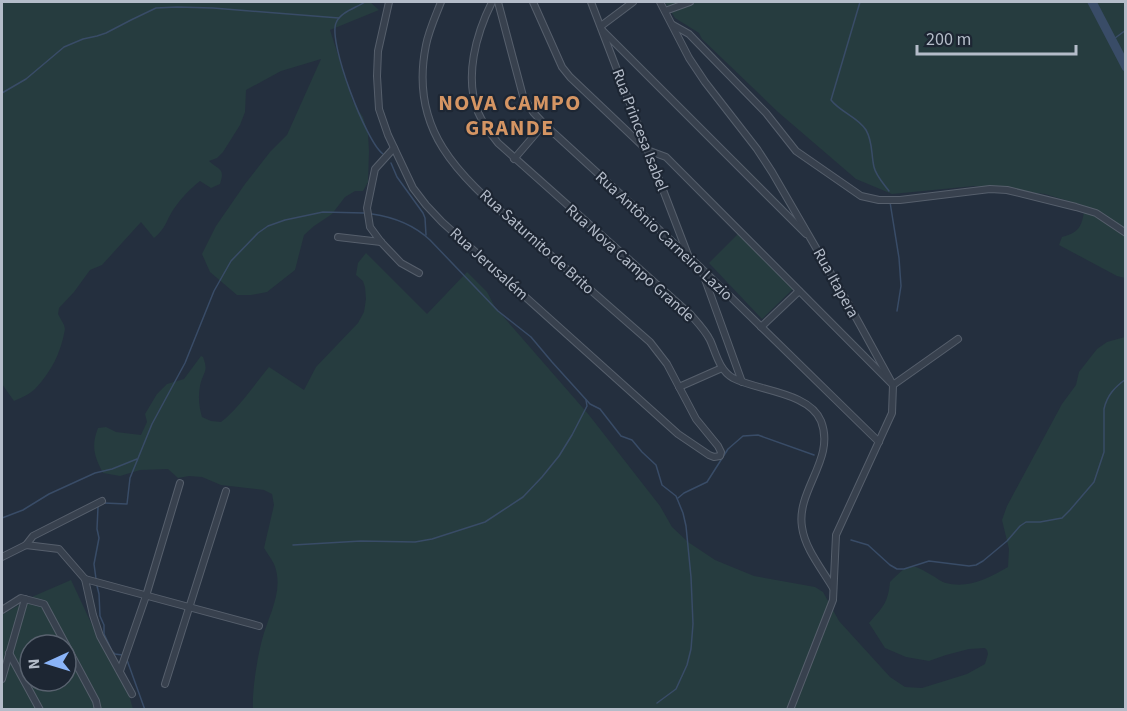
<svg xmlns="http://www.w3.org/2000/svg" width="1127" height="711" viewBox="0 0 1127 711" font-family="'Source Sans 3',sans-serif">
<style>
.green{fill:#263c3f;fill-rule:evenodd}
.lines{fill:none;stroke-linecap:round;stroke-linejoin:round}
.stream{stroke:#394c67;stroke-width:1.5}
.river{stroke:#394c67;stroke-width:9}
.minor-casing{stroke:#565f6c;stroke-width:8}
.minor{stroke:#38414e;stroke-width:6}
.labels{text-anchor:middle;dominant-baseline:central;stroke-width:4.5;stroke-linejoin:round;paint-order:stroke}
.street-label{font-size:16px;fill:#b4bcc9;stroke:#1d2633}
.district-label{font-size:22px;font-weight:bold;letter-spacing:1.5px;fill:#d59563;stroke:#1d2633}
</style>
<rect width="100%" height="100%" fill="#242f3e"/>
<!-- green -->
<g class="green">
<path d="M2 2H370L379 10 330 30 353 102 363 117 368 134 369 151 368 182 363 191H355L345 197 332 214 314 226 304 235 295 270 267 292 251 295H237L210 272 202 254 216 226 245 184 270 152 287 135 321 59 281 71 246 90 245 112 240 125 223 152 217 158 209 161C220 171 225 168 220 184L211 188 200 181C190 189 181 198 173 210 166 221 166 228 154 238L141 222 102 265 90 270 74 292 59 308 58 314 64 325 65 329C61 353 51 372 35 389 30 394 21 398 14 401L2 384Z"/>
<path d="M665 2H1125V278L1117 276 1059 245 1062 237C1081 232 1082 225 1085 206L1045 194 974 186 892 194 856 179 778 112 702 39 699 33 675 18Z"/>
<path d="M738 234 793 289 762 319 709 263Z"/>
<path d="M366 253 427 314 467 272 487 292 495 307 589 415 660 506 672 527 688 542 715 560 754 576 815 587 823 592 839 621 890 677 905 687 922 688 967 674 985 664 988 654 987 650 985 648 969 649 946 655 929 661 906 657 885 648 869 623C883 607 888 603 890 582 909 563 910 562 933 576 937 578 941 582 946 583 968 589 989 578 1008 567L1009 549 1002 520 1007 506 1062 404 1076 385 1079 372 1097 349 1107 342 1125 337V709H253C252 691 257 659 262 640 268 616 285 590 274 564 271 558 267 553 264 548L274 505 272 494 264 490 221 485 202 477 189 476 178 478 168 469 140 470 120 476 103 473C94 456 91 446 98 428L106 427 116 432 141 435 147 422 145 414 157 394 167 384 184 379 201 356 203 357C209 373 203 371 200 386 198 397 199 407 202 417L211 421 221 422C239 408 254 385 269 367L304 390 316 367 358 323 364 312 366 299 365 287 363 281 356 275 358 263Z"/>
<path d="M71 580 92 625 129 695 133 709 2 710V615L34 596ZM30 645H66V681H30Z"/>
</g>
<g class="lines">
<!-- stream -->
<g class="stream">
<path d="M365 2C356 8 340 12 336 23 328 42 366 142 383 154"/>
<path d="M860 2 831 100C840 112 858 117 866 130 873 142 871 154 874 167 876 176 884 184 889 191"/>
<path d="M1111 41 1126 30"/>
<path d="M2 93 26 79 64 47 83 39 97 36 106 33 131 20 156 8 177 7 213 8 339 18"/>
<path d="M391 163 397 177 423 213 425 218 426 235"/>
<path d="M890 202 899 258 901 286 897 311"/>
<path d="M372 214C393 217 414 225 430 240L498 311 531 337 552 362 590 404 600 409 621 436 632 440 642 452 656 465 662 485 676 496 683 513 686 526 691 577 693 624 691 649 687 665 676 689 657 703"/>
<path d="M678 498 684 493 707 482 728 449 743 436 758 435 814 455"/>
<path d="M104 503 127 504 130 478 152 424 185 363 214 291 231 261 258 233 268 226 285 220 323 212 364 213"/>
<path d="M2 518 23 510 49 494 95 473 112 469 137 459"/>
<path d="M851 540 868 545 890 565 897 569H904L929 561 969 566 976 565 983 561 1007 541 1020 526 1026 522H1040L1062 518 1070 510 1094 482 1104 452V409C1107 395 1115 387 1126 379"/>
<path d="M293 545 361 541 415 542 432 539 485 522 523 497 542 477 559 456 572 435 587 406 586 400"/>
<path d="M96 579 94 564 99 538 97 529 98 507"/>
<path d="M97 586 99 594 100 616 104 625V634L112 651 115 654 122 655"/>
<path d="M127 660 145 710"/>
</g>
<!-- river -->
<path class="river" d="M1092 2 1126 67"/>
<defs>
<g id="minor">
<path d="M389 2 378 51 377 76 379 109 388 135 413 188 426 205 442 222 678 434 709 455 714 457 720 456 721 452 718 446 696 419 667 364 650 342C610 307 570 272 530 237 468 182 407 138 426 45 429 30 436 15 441 2"/>
<path d="M492 2C476 34 464 77 478 112 483 124 490 133 498 143L690 314C697 322 705 330 710 340 716 353 719 370 733 378 758 391 809 392 821 421 836 459 796 490 802 527 805 549 822 569 833 588"/>
<path d="M498 2 523 96 533 112 544 124 701 268 879 442"/>
<path d="M533 2 562 67 570 77 647 150 666 157 893 385 958 339"/>
<path d="M591 2 688 255"/>
<path d="M660 2 689 58 705 82 757 149 772 172 848 303 893 385 892 413 836 535 833 600 790 710"/>
<path d="M665 11 690 2"/>
<path d="M673 25 689 34 766 113 796 151 861 196 879 200H900L990 189 1007 190 1076 207 1096 213 1126 233"/>
<path d="M601 26 633 2"/>
<path d="M603 31 806 234"/>
<path d="M394 148 375 169 367 208 370 227 381 242 401 263 419 273"/>
<path d="M514 159 544 124"/>
<path d="M338 237 381 242"/>
<path d="M702 271 742 382"/>
<path d="M761 327 799 291"/>
<path d="M679 387 722 368"/>
<path d="M26 545 33 536 102 501"/>
<path d="M2 557 26 545 59 549 85 579 259 626"/>
<path d="M85 579 93 615 100 636 132 694"/>
<path d="M2 610 21 598 44 604 66 645"/>
<path d="M66 645 96 701 98 710"/>
<path d="M9 653 40 710"/>
<path d="M120 671 146 596 180 483"/>
<path d="M2 679 25 599"/>
<path d="M165 684 226 491"/>
</g>
</defs>
<!-- minor casing -->
<use href="#minor" class="minor-casing"/>
<!-- minor -->
<use href="#minor" class="minor"/>
</g>
<g class="labels">
<!-- street labels -->
<g class="street-label">
<text transform="translate(640 130) rotate(69)">Rua Princesa Isabel</text>
<text transform="translate(664 236) rotate(43)">Rua Antônio Carneiro Lazio</text>
<text transform="translate(537 242) rotate(42)">Rua Saturnito de Brito</text>
<text transform="translate(630 263) rotate(42)">Rua Nova Campo Grande</text>
<text transform="translate(489 264) rotate(42)">Rua Jerusalém</text>
<text transform="translate(836 283) rotate(61)">Rua Itapera</text>
</g>
<!-- district labels -->
<g class="district-label">
<text x="510" y="103">NOVA CAMPO<tspan x="510" dy="25">GRANDE</tspan></text>
</g>
</g>
<!-- border -->
<rect width="1127" height="711" fill="none" stroke="#b4bcc9" stroke-width="6"/>
<!-- north arrow -->
<g transform="translate(48 663) rotate(266)"><circle r="28" fill="#1d2633" stroke="#59626f" stroke-width="1.5"/>
<path d="M0-4.5L10 22L0 15L-10 22Z" fill="#8ab4f8"/>
<text y="-9" font-size="16" font-weight="bold" text-anchor="middle" fill="#b4bcc9">N</text>
</g>
<!-- scale -->
<path d="M917 45v9h159v-9" fill="none" stroke="#b4bcc9" stroke-width="3"/>
<text x="926" y="45" font-size="18" fill="#b4bcc9" stroke="#1d2633" stroke-width="4.5" paint-order="stroke">200 m</text>
</svg>
